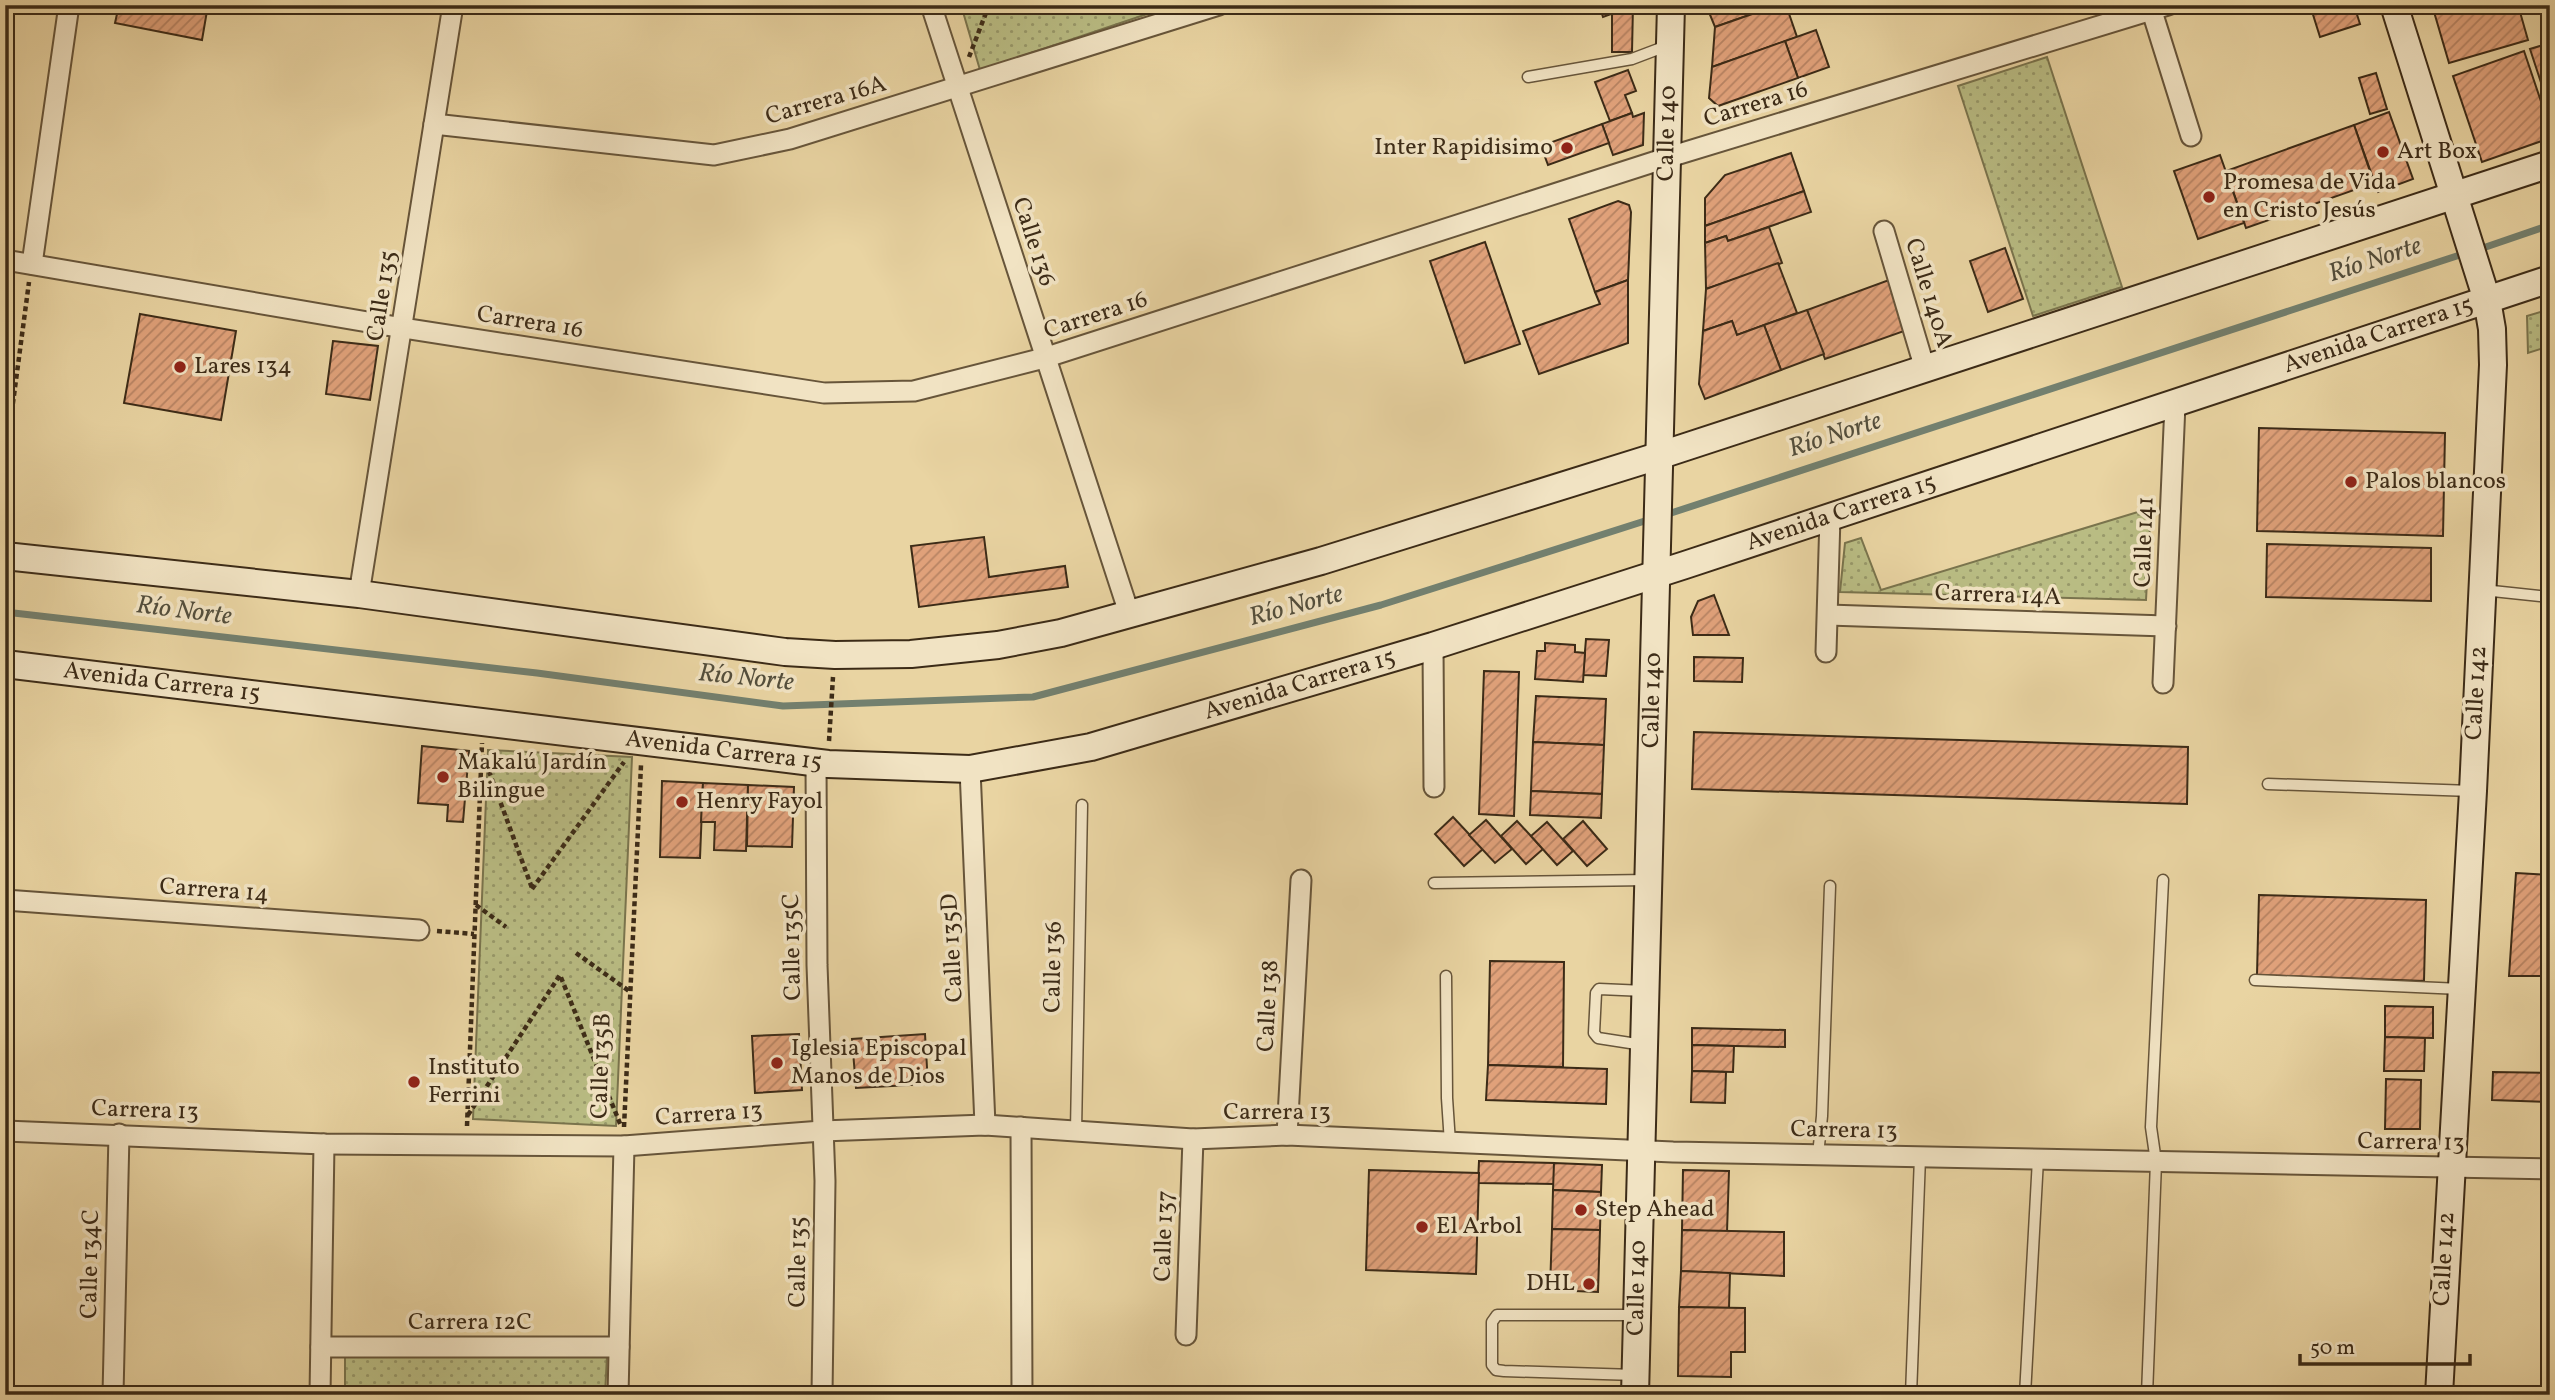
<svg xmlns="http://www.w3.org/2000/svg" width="2555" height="1400" viewBox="0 0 2555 1400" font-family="Vollkorn,serif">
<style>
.green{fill:url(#green-dots);stroke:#7a744d;stroke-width:2}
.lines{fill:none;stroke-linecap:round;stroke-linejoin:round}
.stream{stroke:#73806f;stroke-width:7}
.building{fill:url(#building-hatch);stroke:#3c2b17;stroke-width:2}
.lane-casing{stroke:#67553a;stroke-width:13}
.street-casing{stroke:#67553a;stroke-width:23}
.secondary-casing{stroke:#3c2b17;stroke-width:30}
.path{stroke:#3c2b17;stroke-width:4.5;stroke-dasharray:5 3.5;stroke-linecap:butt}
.lane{stroke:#f1e3c3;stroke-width:10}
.street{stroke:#f1e3c3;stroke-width:19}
.secondary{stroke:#f1e3c3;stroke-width:26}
.poi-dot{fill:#8f2418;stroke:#f1e3c3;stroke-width:2.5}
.labels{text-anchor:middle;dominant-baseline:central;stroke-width:7;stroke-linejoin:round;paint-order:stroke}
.street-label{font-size:24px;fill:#3c2b17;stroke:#f1e3c3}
.poi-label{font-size:24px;fill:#3c2b17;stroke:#f1e3c3;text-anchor:start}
.water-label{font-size:26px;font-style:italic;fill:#534e3c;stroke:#f1e3c3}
</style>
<defs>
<pattern id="green-dots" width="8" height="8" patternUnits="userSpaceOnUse" patternTransform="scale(1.75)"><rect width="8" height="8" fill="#b9bc83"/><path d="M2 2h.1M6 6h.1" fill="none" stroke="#98996a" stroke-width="1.8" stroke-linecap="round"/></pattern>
<pattern id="building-hatch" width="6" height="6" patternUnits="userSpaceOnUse" patternTransform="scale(1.75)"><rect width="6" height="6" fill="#e0a17a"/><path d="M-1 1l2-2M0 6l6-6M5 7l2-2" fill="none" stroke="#b78363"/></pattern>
</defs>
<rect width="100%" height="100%" fill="#e9d4a2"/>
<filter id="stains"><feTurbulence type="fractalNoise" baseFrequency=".00286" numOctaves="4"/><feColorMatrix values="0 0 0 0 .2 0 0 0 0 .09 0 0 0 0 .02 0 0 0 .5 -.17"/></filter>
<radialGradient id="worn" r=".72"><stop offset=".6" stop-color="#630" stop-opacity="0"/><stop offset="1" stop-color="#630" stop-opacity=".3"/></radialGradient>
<!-- green -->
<g class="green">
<path d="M961 5H1174L980 70Z"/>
<path d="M2047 57 2122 287 2033 316 1958 86Z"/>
<path d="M2550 309V346L2528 353 2527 316Z"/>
<path d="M2151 508 2146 600 1840 592 1845 543 1861 538 1881 590Z"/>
<path d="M488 750 632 757 616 1126 473 1119Z"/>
<path d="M345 1352 607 1356 605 1395H345Z"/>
</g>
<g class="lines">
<!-- stream -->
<g class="stream">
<path d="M2477 250 2550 225"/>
<path d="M1662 516 2466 253"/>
<path d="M5 612 537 673 783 706 1033 697 1381 605 1651 519"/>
</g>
</g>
<!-- building -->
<g class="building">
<path d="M119 5H208L202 40 115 23Z"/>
<path d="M1599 5H1633V6L1603 17Z"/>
<path d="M1706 5H1778L1715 27Z"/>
<path d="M1778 5H1786L1797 37 1712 67 1715 27Z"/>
<path d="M2310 5H2354L2360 24 2320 37Z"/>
<path d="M2432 5H2518L2528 40 2449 63Z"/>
<path d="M1633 6 1632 52H1612V14Z"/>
<path d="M1816 30 1829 67 1798 78 1785 41Z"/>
<path d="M1785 41 1798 78 1718 106 1709 98 1712 67Z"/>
<path d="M2550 43V110L2530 49Z"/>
<path d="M2524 51 2550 128V138L2482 162 2453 76Z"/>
<path d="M1628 70 1636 91 1625 95 1632 113 1610 121 1595 82Z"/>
<path d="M2376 73 2387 109 2370 114 2359 78Z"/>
<path d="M2389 112 2413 179 2378 192 2354 125Z"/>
<path d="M1632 113 1633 117 1644 113 1643 145 1613 155 1602 124Z"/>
<path d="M1602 124 1609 143 1548 165 1541 146Z"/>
<path d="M2354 125 2374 183 2246 228 2226 171Z"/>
<path d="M1791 153 1804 191 1705 226V198L1725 175Z"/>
<path d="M2220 155 2244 223 2198 239 2174 171Z"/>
<path d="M1804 191 1811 212 1728 241 1726 236 1705 243V226Z"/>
<path d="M1618 201 1629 205 1631 212 1628 280 1595 292 1569 219Z"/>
<path d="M1769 227 1782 263 1706 289 1705 243 1726 236 1728 241Z"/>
<path d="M1485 242 1520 344 1465 363 1430 261Z"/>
<path d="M2005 248 2023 299 1988 312 1970 261Z"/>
<path d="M1778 263 1797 313 1737 335 1732 321 1703 331 1706 289Z"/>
<path d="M1628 280V343L1539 374 1523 331 1600 304 1595 292Z"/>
<path d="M1889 280 1907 330 1825 359 1807 310Z"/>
<path d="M1807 310 1824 354 1781 370 1764 325Z"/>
<path d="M140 314 236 331 221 420 124 403Z"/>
<path d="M1732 321 1737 335 1764 325 1781 370 1705 399 1699 384 1703 331Z"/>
<path d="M333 341 378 346 370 400 326 394Z"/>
<path d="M2259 428 2445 433 2443 536 2257 531Z"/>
<path d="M984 537 989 577 1065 566 1068 587 919 607 911 546Z"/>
<path d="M2267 544 2431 548V601L2266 597Z"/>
<path d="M1714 595 1729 635H1693L1691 617 1698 601Z"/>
<path d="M1586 639 1609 640 1606 676 1583 675Z"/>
<path d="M1545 643 1575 645V652L1585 653 1583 682 1535 679 1537 651H1545Z"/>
<path d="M1694 657 1743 658 1742 682 1694 681Z"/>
<path d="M1484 671 1519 672 1514 816 1479 814Z"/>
<path d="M1536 696 1606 699 1604 745 1533 742Z"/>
<path d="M1694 732 2188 747 2187 804 1692 789Z"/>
<path d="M1533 742 1604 745 1602 794 1531 791Z"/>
<path d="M422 746 469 751 463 822 447 821 448 805 418 803Z"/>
<path d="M662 781 703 783 700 858 660 857Z"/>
<path d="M703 783 748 785 746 851 714 850 715 822H701Z"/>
<path d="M748 785 794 787 792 847 747 846Z"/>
<path d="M1531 791 1602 794 1601 818 1530 815Z"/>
<path d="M1453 817 1483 849 1464 866 1435 834Z"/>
<path d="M1486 820 1512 849 1495 863 1469 835Z"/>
<path d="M1517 821 1543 849 1526 864 1501 836Z"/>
<path d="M1583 821 1607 849 1587 866 1563 839Z"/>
<path d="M1547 822 1573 851 1557 865 1531 836Z"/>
<path d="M2516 873 2550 875V976H2509Z"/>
<path d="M2259 895 2426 900 2424 981 2257 975Z"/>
<path d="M1490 961 1564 962 1563 1067 1488 1065Z"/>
<path d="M2385 1006 2433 1007V1038L2385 1037Z"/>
<path d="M1692 1028 1785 1030V1047L1692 1045Z"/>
<path d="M799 1034 802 1090 755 1093 752 1036Z"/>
<path d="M925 1034 928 1084 856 1088 852 1039Z"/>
<path d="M2385 1037 2425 1038 2424 1071H2384Z"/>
<path d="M1692 1045 1734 1046 1733 1072 1692 1071Z"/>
<path d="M1488 1065 1607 1069 1606 1104 1486 1100Z"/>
<path d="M1692 1071 1726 1072 1725 1103 1691 1102Z"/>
<path d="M2493 1072 2550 1073V1102L2492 1100Z"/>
<path d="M2386 1079 2421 1080 2420 1129H2385Z"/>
<path d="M1479 1161 1554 1163V1184L1478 1183Z"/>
<path d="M1554 1163 1602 1165 1601 1192 1553 1190Z"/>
<path d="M1369 1170 1479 1173 1476 1274 1366 1270Z"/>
<path d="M1683 1170 1729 1171 1727 1232 1682 1230Z"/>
<path d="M1553 1190 1601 1192 1600 1230 1552 1229Z"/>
<path d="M1552 1229 1600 1230 1598 1292 1550 1290Z"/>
<path d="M1682 1230 1784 1232V1276L1681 1271Z"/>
<path d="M1681 1271 1730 1273 1729 1308 1679 1307Z"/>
<path d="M1679 1307 1745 1308V1352H1731V1377L1678 1376Z"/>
</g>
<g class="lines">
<defs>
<g id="lane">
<path d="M1528 77 1632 59 1669 45"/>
<path d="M2483 590 2550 597"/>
<path d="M2268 784 2472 791"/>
<path d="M1434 883 1648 880"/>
<path d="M1446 976 1447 1098 1450 1143"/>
<path d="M2255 980 2461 989"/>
<path d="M1643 1045 1598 1038 1594 1033 1596 993 1599 989 1645 991"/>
<path d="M1076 1131 1082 805"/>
<path d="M1818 1155 1822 1116 1830 886"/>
<path d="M1634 1315H1497L1492 1322V1365L1496 1370 1504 1371 1635 1375"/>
<path d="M1911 1395 1920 1157"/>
<path d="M2025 1395 2038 1159"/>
<path d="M2147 1395 2156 1162 2151 1127 2163 880"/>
</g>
<g id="street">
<path d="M931 5 1129 613"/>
<path d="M2150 5 2191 136"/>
<path d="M434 124 714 155 790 139 1219 5"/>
<path d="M1884 231 1925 369"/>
<path d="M5 260 403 328 824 393 914 391 1044 358 1666 158 2168 5"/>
<path d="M32 264 69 5"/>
<path d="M359 594 453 5"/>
<path d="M1828 615 2166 626"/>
<path d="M1433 646 1434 787"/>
<path d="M1826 652 1830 517"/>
<path d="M2163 683 2175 404"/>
<path d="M816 762 817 965 825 1181 822 1395"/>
<path d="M970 769 985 1125"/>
<path d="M5 900 419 930"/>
<path d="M1021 1127 1022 1395"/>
<path d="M5 1131 324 1144 624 1146 822 1131 985 1125 1193 1139 1287 1135 1673 1152 2550 1169"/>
<path d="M1287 1135 1301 880"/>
<path d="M1186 1335 1193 1139"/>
<path d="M321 1347H619"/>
<path d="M113 1395 119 1134"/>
<path d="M320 1395 324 1144"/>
<path d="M618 1395 624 1146"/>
</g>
<g id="secondary">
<path d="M2394 5 2487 300 2492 329 2493 365 2473 791 2439 1395"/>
<path d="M5 556 359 594 785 652 835 655 911 654 998 645 1061 633 1321 561 1658 456 2550 164"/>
<path id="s1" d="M5 664 828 764 970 769 1091 747 1433 646 1685 565 2550 279"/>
<path id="s2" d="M1635 1395 1671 5"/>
</g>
</defs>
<!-- lane casing -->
<use href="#lane" class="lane-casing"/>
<!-- street casing -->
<use href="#street" class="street-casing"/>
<!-- secondary casing -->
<use href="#secondary" class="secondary-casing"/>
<!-- path -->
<g class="path">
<path d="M969 57 989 5"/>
<path d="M5 463 29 282"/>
<path d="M829 741 833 677"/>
<path d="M483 755 532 888"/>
<path d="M532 889 624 762"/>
<path d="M476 905 506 927"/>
<path d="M437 931 474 934"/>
<path d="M576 953 629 991"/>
<path d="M468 1115 560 975 621 1126"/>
<path d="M467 1126 482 743"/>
<path d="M624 1127 641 765"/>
</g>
<!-- lane -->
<use href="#lane" class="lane"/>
<!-- street -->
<use href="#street" class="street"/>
<!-- secondary -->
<use href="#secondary" class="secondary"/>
</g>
<!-- markers -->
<g class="poi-dot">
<circle cx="1567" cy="148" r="7"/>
<circle cx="2383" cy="152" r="7"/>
<circle cx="2209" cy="197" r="7"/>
<circle cx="180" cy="367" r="7"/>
<circle cx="2351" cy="482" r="7"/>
<circle cx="443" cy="777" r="7"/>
<circle cx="682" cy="802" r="7"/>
<circle cx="777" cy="1063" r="7"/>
<circle cx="414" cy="1082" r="7"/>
<circle cx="1581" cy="1210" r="7"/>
<circle cx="1422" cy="1227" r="7"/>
<circle cx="1589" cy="1284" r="7"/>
</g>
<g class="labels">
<!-- street labels -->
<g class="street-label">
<text transform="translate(826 101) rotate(-16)">Carrera 16A</text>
<text transform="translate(1756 105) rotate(-17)">Carrera 16</text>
<text stroke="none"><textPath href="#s2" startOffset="1262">Calle 140</textPath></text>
<text transform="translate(1033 242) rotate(72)">Calle 136</text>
<text transform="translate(1928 293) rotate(73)">Calle 140A</text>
<text transform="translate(383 296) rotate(-81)">Calle 135</text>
<text transform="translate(1096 316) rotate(-18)">Carrera 16</text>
<text transform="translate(530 323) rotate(9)">Carrera 16</text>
<text stroke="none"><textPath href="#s1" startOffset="2446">Avenida Carrera 15</textPath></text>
<text stroke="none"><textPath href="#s1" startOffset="1880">Avenida Carrera 15</textPath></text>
<text transform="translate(2145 542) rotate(-88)">Calle 141</text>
<text transform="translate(1998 596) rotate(2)">Carrera 14A</text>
<text stroke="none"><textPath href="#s1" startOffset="158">Avenida Carrera 15</textPath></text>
<text stroke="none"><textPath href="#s1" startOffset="1312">Avenida Carrera 15</textPath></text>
<text transform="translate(2477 693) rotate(-87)">Calle 142</text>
<text stroke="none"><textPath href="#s2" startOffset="695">Calle 140</textPath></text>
<text stroke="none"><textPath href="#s1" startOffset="724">Avenida Carrera 15</textPath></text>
<text transform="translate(214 891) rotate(4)">Carrera 14</text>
<text transform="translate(793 947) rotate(-91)">Calle 135C</text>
<text transform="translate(953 948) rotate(-93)">Calle 135D</text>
<text transform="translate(1054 967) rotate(-89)">Calle 136</text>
<text transform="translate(1269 1006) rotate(-87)">Calle 138</text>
<text transform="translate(602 1066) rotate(-88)">Calle 135B</text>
<text transform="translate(145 1111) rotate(2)">Carrera 13</text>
<text x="1277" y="1113">Carrera 13</text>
<text transform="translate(709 1115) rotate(-4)">Carrera 13</text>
<text transform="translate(1844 1131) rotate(1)">Carrera 13</text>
<text transform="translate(2411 1143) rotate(1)">Carrera 13</text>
<text transform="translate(1165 1236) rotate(-88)">Calle 137</text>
<text transform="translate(2445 1259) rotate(-87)">Calle 142</text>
<text transform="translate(799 1262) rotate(-89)">Calle 135</text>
<text transform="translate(91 1264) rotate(-89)">Calle 134C</text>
<text stroke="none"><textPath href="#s2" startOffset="107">Calle 140</textPath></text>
<text x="470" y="1323">Carrera 12C</text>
</g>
<!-- poi labels -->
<g class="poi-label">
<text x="1553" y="148" text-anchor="end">Inter Rapidisimo</text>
<text x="2397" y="152">Art Box</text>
<text x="2223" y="183">Promesa de Vida<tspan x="2223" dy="28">en Cristo Jesús</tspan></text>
<text x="194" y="367">Lares 134</text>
<text x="2365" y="482">Palos blancos</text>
<text x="457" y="763">Makalú Jardín<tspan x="457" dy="28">Bilingue</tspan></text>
<text x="696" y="802">Henry Fayol</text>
<text x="791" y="1049">Iglesia Episcopal<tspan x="791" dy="28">Manos de Dios</tspan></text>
<text x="428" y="1068">Instituto<tspan x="428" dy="28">Ferrini</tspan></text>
<text x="1595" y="1210">Step Ahead</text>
<text x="1436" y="1227">El Arbol</text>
<text x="1575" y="1284" text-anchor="end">DHL</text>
</g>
<!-- water labels -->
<g class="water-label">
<text transform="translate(2375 260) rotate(-18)">Río Norte</text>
<text transform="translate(1835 435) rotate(-18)">Río Norte</text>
<text transform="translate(1296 606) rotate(-15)">Río Norte</text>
<text transform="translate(184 611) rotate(7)">Río Norte</text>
<text transform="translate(746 678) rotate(6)">Río Norte</text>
</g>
</g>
<!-- margin -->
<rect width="2555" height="1400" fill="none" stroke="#e9d4a2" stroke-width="28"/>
<rect x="7" y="7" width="2541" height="1386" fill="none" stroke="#3c2b17" stroke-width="3.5"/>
<rect x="14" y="14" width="2527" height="1372" fill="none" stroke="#3c2b17" stroke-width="2"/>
<!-- scale -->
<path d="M2300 1354v10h170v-10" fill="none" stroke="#3c2b17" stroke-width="3.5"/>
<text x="2310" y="1354" font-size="21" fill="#3c2b17" stroke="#f1e3c3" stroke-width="5" paint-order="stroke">50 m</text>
<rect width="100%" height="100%" filter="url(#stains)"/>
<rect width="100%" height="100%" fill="url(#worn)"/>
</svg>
